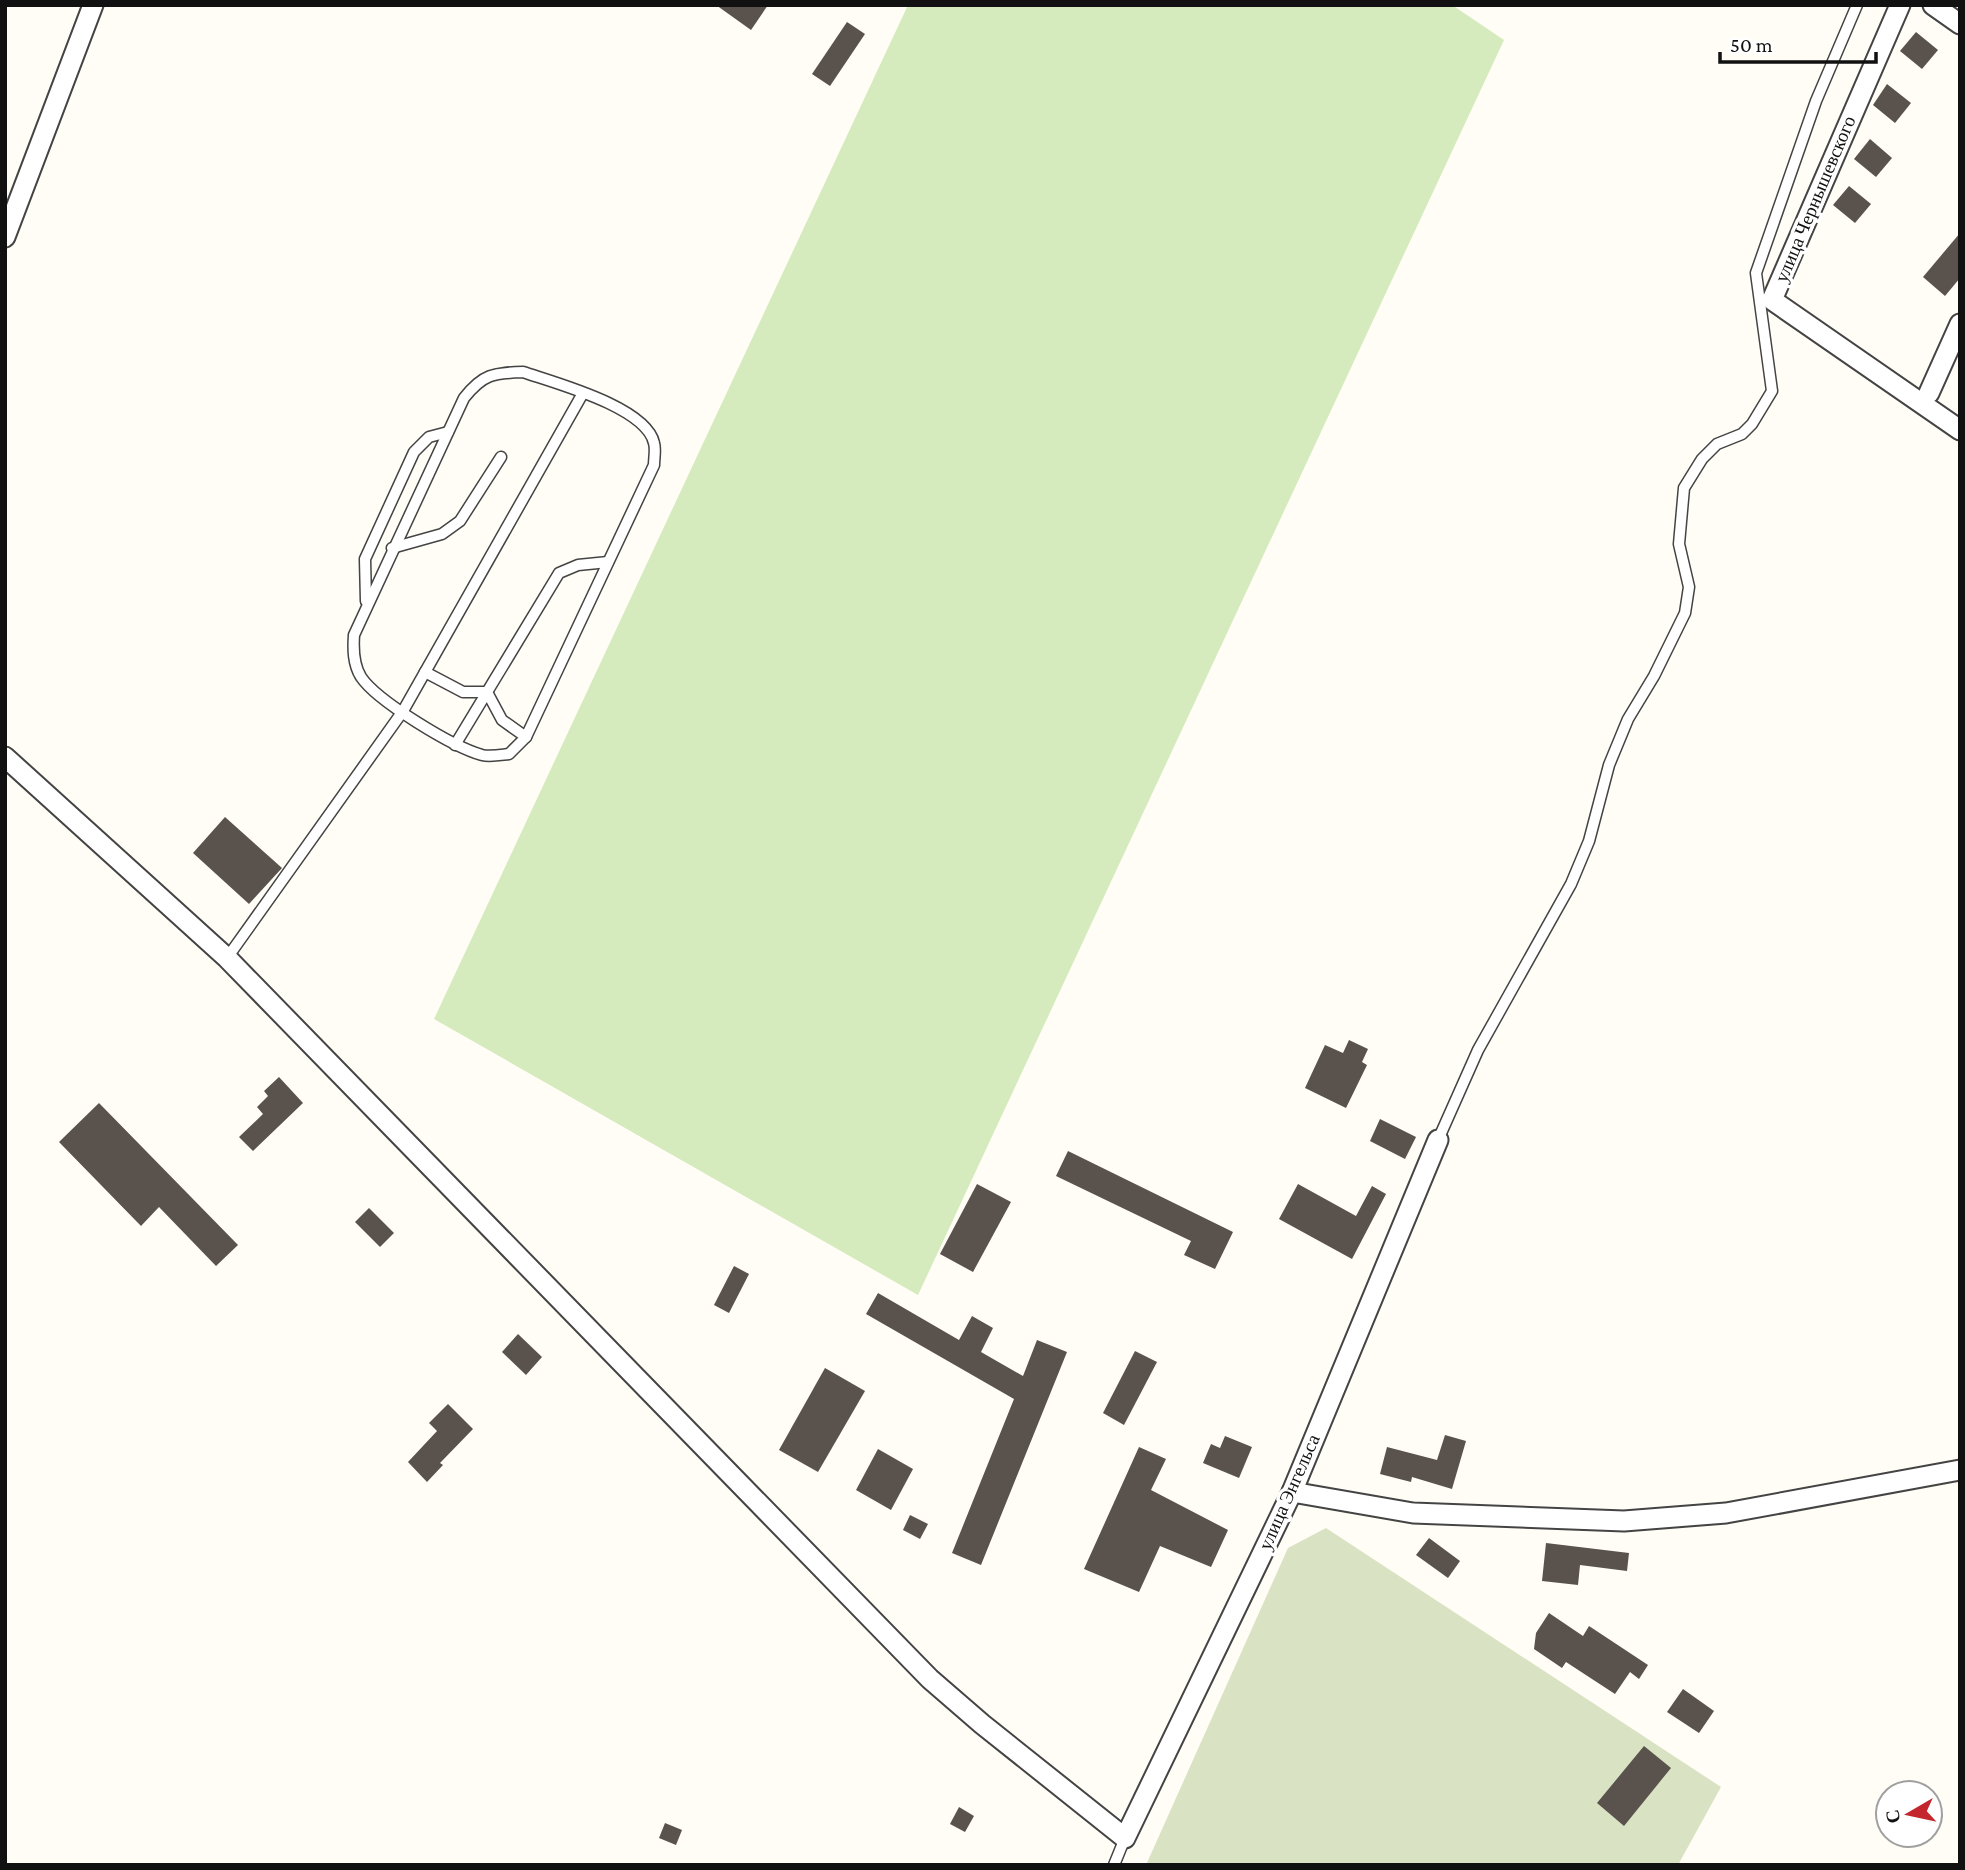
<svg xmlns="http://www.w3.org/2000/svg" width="1965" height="1870" viewBox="0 0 1965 1870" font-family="'Crimson Pro',serif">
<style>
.green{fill:#d5ebbd}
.cemetery{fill:#d9e3c4}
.building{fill:#5a524d}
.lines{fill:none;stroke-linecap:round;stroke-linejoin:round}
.lane-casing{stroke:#444;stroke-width:13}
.street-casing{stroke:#444;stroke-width:23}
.lane{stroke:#fff;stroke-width:10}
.street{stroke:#fff;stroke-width:19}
.labels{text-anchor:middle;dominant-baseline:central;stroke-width:7;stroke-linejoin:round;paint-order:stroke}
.street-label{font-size:19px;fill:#111;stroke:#fff}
</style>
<rect width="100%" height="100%" fill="#fffdf5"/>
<!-- green -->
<path class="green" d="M908 5H1452L1504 40 918 1295 434 1019Z"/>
<!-- cemetery -->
<path class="cemetery" d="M1326 1528 1721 1787 1678 1865H1146L1288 1548Z"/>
<!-- building -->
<g class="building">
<path d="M716 5H768L751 30Z"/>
<path d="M847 22 865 34 830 86 812 74Z"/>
<path d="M1916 32 1938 50 1922 69 1900 51Z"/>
<path d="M1887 84 1911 103 1895 123 1873 105Z"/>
<path d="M1870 139 1892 158 1876 177 1854 159Z"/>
<path d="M1849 186 1871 204 1855 223 1833 205Z"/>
<path d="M1960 233V278L1945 296 1923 277Z"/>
<path d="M225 817 282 868 249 904 193 853Z"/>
<path d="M1349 1040 1368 1049 1362 1062 1367 1065 1346 1108 1305 1088 1325 1045 1343 1053Z"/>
<path d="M279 1077 303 1103 253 1151 239 1137 263 1114 257 1107 268 1096 264 1091Z"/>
<path d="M99 1103 238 1245 216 1266 159 1207 141 1226 59 1142Z"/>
<path d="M1380 1119 1416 1137 1405 1159 1370 1141Z"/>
<path d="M1068 1151 1233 1232 1215 1269 1184 1255 1191 1241 1056 1176Z"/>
<path d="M977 1184 1011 1202 973 1272 940 1254Z"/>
<path d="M1298 1184 1356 1216 1372 1186 1386 1194 1352 1259 1279 1219Z"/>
<path d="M369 1208 394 1233 380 1247 355 1222Z"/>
<path d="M734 1266 749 1274 729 1313 714 1305Z"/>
<path d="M878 1293 959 1340 972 1316 993 1328 981 1352 1023 1376 1037 1340 1067 1352 981 1565 952 1553 1014 1399 866 1314Z"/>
<path d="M518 1334 542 1357 526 1375 502 1352Z"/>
<path d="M1135 1351 1157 1362 1124 1425 1103 1413Z"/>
<path d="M825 1368 865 1391 818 1472 779 1450Z"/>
<path d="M448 1404 473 1429 440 1463 443 1465 427 1482 408 1462 437 1431 429 1423Z"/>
<path d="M1445 1435 1466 1441 1452 1489 1412 1477 1411 1482 1380 1474 1387 1447 1437 1460Z"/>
<path d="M1225 1436 1252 1447 1239 1478 1203 1463 1211 1444 1220 1448Z"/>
<path d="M1139 1447 1166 1459 1151 1490 1228 1530 1211 1567 1160 1546 1139 1592 1084 1569Z"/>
<path d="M878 1449 913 1469 891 1510 856 1490Z"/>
<path d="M910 1515 928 1524 920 1539 903 1530Z"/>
<path d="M1429 1538 1460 1561 1448 1578 1416 1555Z"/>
<path d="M1546 1543 1629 1553 1627 1571 1580 1565 1578 1585 1542 1581Z"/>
<path d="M1549 1613 1583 1636 1589 1626 1648 1665 1639 1679 1630 1672 1615 1694 1566 1662 1562 1668 1534 1649 1536 1633Z"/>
<path d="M1683 1689 1714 1711 1699 1733 1667 1712Z"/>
<path d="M1644 1746 1671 1768 1624 1826 1597 1803Z"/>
<path d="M959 1807 974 1816 965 1832 950 1824Z"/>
<path d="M665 1823 682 1830 676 1845 659 1838Z"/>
</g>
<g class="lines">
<defs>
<g id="lane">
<path d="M523 372C555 383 646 407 654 443 656 449 654 458 654 465L526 737 509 754C500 755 490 757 482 755 453 747 377 701 361 677 353 664 353 649 354 635L464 398C483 374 493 373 523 372Z"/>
<path d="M392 548 442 534 460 521 501 457"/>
<path d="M366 601 365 559 414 452 429 437 448 432"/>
<path d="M425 672 463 692H487L502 720 526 737"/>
<path d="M455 745 559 573 578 565 608 562"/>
<path d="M227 958 403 711 583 393"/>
<path d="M1438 1140 1478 1050 1571 884 1589 841 1609 765 1628 719 1654 676 1685 613 1689 587 1679 544 1684 488 1702 459 1717 444 1742 434 1752 424 1772 391 1756 273 1816 101 1857 5"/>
<path d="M1114 1865 1125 1838"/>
</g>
<g id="street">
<path d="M1900 5 1772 300 1960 430"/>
<path d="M1933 5 1960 24"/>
<path d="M5 237 93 5"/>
<path d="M1929 393 1960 324"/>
<path d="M5 757 227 958 930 1679 982 1724 1125 1838 1292 1492 1438 1140"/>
<path d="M1292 1492 1413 1513 1624 1521 1726 1513 1960 1470"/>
</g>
</defs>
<!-- lane casing -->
<use href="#lane" class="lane-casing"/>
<!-- street casing -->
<use href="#street" class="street-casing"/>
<!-- lane -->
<use href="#lane" class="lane"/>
<!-- street -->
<use href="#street" class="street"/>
</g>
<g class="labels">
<!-- street labels -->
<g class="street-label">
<text transform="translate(1815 199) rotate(-67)">улица Чернышевского</text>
<text transform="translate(1289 1492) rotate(-66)">улица Энгельса</text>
</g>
</g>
<!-- border -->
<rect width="1965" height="1870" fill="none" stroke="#111111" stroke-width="14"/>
<!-- north arrow -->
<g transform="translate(1909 1814) rotate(261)"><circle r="33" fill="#ffffff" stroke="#a0a0a0" stroke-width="2"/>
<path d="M0-5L12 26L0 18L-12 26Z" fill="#c4262e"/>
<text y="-10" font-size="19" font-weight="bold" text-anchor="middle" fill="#111111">С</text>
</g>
<!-- scale -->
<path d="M1720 52v10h156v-10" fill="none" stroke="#111111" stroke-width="3.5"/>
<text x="1730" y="52" font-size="21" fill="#111111" stroke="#ffffff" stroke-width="5" paint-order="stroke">50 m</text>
</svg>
